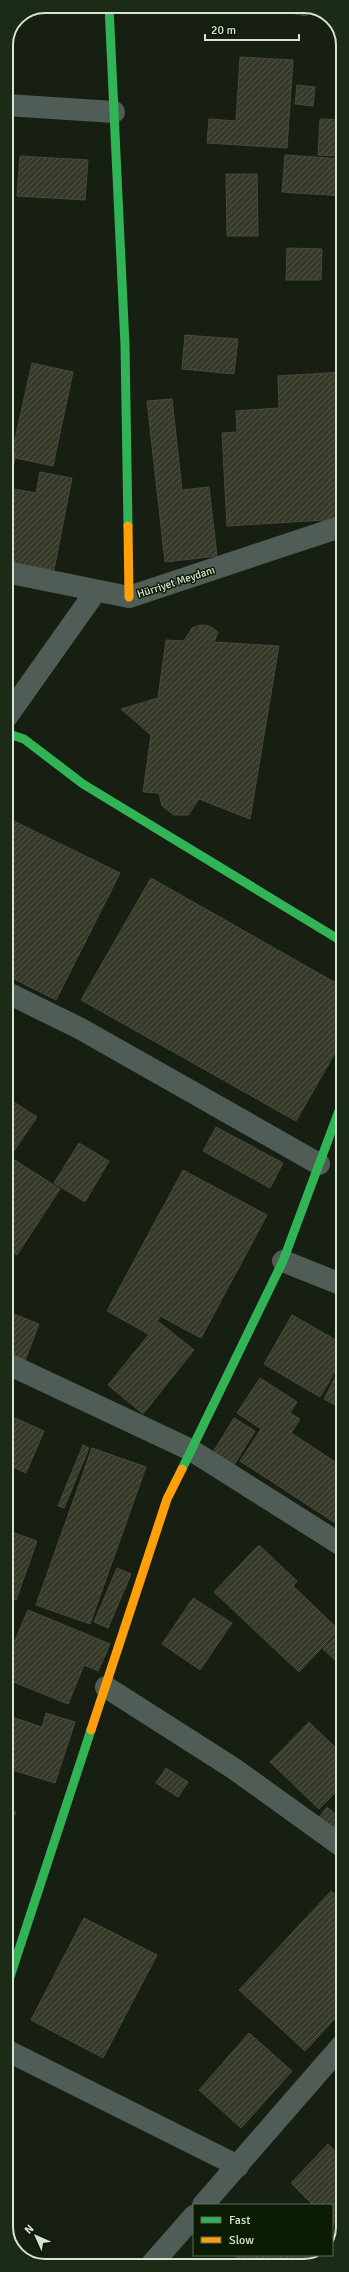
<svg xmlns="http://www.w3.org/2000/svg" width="349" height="2272" viewBox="0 0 349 2272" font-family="Signika,sans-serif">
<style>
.building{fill:url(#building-hatch);stroke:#45493d}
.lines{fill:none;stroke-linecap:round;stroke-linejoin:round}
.street{stroke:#4f5d56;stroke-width:22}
.fast{stroke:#30b455;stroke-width:9}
.slow{stroke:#ff9f0a;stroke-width:9}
.labels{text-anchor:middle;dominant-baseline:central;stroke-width:3;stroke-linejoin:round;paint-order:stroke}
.street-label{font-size:11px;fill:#d9e3d4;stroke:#0c1b04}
.rim{fill:none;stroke:#d9e3d4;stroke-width:2}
</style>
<defs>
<pattern id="building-hatch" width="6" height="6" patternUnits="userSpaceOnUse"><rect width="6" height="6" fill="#373a29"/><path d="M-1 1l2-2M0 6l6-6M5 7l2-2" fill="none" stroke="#535647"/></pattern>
</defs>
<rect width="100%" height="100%" fill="#171f13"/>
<!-- building -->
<g class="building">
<path d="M253 6H308L306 16Z"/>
<path d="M240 57 293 60 287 148 207 143 209 119 236 121Z"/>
<path d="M297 85 315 87 313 106 295 104Z"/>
<path d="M320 119 343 120V156L318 155Z"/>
<path d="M285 155 343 159V196L282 192Z"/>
<path d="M20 156 88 160 85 200 17 196Z"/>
<path d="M226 174H257L258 236H227Z"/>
<path d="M287 248 322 249 321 280H286Z"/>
<path d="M185 335 238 339 234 374 182 369Z"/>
<path d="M32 363 73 372 53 466 11 457Z"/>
<path d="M343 372V519L227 526 222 433 237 432 236 411 279 408 278 376Z"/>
<path d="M172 399 182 490 209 487 217 556 165 562 147 401Z"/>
<path d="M6 451 16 453 9 488 36 493 40 472 72 478 54 570 6 561Z"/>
<path d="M200 625 210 626 218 632 214 642 279 646 250 819 199 799 188 815H174L162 806 159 793 143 792 151 735 121 709 158 698 166 640 184 641 192 628Z"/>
<path d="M6 817 120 873 56 1000 6 975Z"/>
<path d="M151 878 343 987V1039L296 1121 81 1000Z"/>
<path d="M6 1097 37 1117 10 1157 60 1189 17 1255 6 1248Z"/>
<path d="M216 1127 283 1163 270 1188 203 1151Z"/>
<path d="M79 1143 109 1161 85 1202 54 1183Z"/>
<path d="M183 1170 267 1215 201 1338 160 1316 150 1335 107 1311Z"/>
<path d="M6 1311 39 1324 21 1371 6 1365Z"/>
<path d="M292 1315 343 1344V1358L320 1397 264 1364Z"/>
<path d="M159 1322 194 1350 143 1414 108 1385Z"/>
<path d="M343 1362V1409L324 1399Z"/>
<path d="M260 1378 297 1402 290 1413 300 1419 291 1433 343 1467V1528L240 1461 261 1429 237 1413Z"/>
<path d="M15 1418 44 1431 26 1473 6 1464V1437Z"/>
<path d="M234 1418 255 1431 234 1465 213 1452Z"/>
<path d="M83 1445 89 1448 64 1508 58 1506Z"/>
<path d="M92 1448 146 1467 90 1624 36 1605Z"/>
<path d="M343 1448V1460L338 1457Z"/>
<path d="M6 1530 37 1541 16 1600 6 1596Z"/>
<path d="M259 1545 297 1581 293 1586 339 1630 299 1672 214 1592Z"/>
<path d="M117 1568 131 1574 108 1628 94 1622Z"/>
<path d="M193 1598 232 1623 200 1670 162 1644Z"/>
<path d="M28 1610 110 1644 98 1671 84 1665 68 1704 6 1679V1661Z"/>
<path d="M338 1634 343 1639V1667L323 1649Z"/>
<path d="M46 1713 75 1722 55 1783 6 1768V1715L42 1727Z"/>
<path d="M309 1722 343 1755V1785L319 1809 270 1762Z"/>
<path d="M166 1768 188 1782 178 1797 156 1783Z"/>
<path d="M327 1807 343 1820V1827L329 1844 310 1829Z"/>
<path d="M6 1808 16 1812 6 1832Z"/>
<path d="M331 1891 343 1901V2010L305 2051 239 1990Z"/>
<path d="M84 1918 157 1955 103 2058 31 2020Z"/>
<path d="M249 2033 292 2071 241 2128 199 2090Z"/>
<path d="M328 2144 343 2159V2227L341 2231 332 2223V2205H313L291 2183Z"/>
<path d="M234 2255H325L326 2256 309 2266H245Z"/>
</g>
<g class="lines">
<!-- street -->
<g class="street">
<path d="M6 105 114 112"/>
<path d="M6 572 129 597 343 526"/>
<path d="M6 718 96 591"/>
<path d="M6 992 81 1029 319 1164"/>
<path d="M283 1261 343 1285"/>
<path d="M6 1363 191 1450 343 1546"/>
<path d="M106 1687 233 1768 343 1847"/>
<path d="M6 2050 238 2166"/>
<path d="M203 2205 343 2044"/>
<path d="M150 2266 194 2216"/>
</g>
<!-- fast -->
<g class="fast">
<path d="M109 6 125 345 128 526"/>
<path d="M6 733 24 739 83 784 343 942"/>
<path d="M182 1469 283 1261 343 1100"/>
<path d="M6 1989 91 1730"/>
</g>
<!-- slow -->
<g class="slow">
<path d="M128 526 129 597"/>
<path d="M91 1730 167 1499 182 1469"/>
</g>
</g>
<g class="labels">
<!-- street labels -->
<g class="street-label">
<text transform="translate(176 582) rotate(-18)">Hürriyet Meydanı</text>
</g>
</g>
<!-- crop -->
<path d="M0 0H349V2272H0ZM45 13H304A32 32 0 0 1 336 45V2227A32 32 0 0 1 304 2259H45A32 32 0 0 1 13 2227V45A32 32 0 0 1 45 13Z" fill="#1c2b15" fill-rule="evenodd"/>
<path class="rim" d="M45 13H304A32 32 0 0 1 336 45V2227A32 32 0 0 1 304 2259H45A32 32 0 0 1 13 2227V45A32 32 0 0 1 45 13Z"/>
<!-- legend -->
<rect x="193" y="2204" width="140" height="52" fill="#0c1b04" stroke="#5e6b57"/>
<rect x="201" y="2217" width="20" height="6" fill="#30b455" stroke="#5e6b57"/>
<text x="229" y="2224" font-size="12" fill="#d9e3d4">Fast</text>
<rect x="201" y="2237" width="20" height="6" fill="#ff9f0a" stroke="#5e6b57"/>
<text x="229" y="2244" font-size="12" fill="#d9e3d4">Slow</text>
<!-- north arrow -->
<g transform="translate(36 2236) rotate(315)" stroke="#0c1b04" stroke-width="3" paint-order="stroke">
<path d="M0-3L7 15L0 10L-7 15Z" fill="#d9e3d4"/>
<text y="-6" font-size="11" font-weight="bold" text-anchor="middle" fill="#d9e3d4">N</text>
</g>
<!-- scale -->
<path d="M205 34v6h94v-6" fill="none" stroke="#d9e3d4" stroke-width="2"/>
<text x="211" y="34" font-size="12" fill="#d9e3d4" stroke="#0c1b04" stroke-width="3" paint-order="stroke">20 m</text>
</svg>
